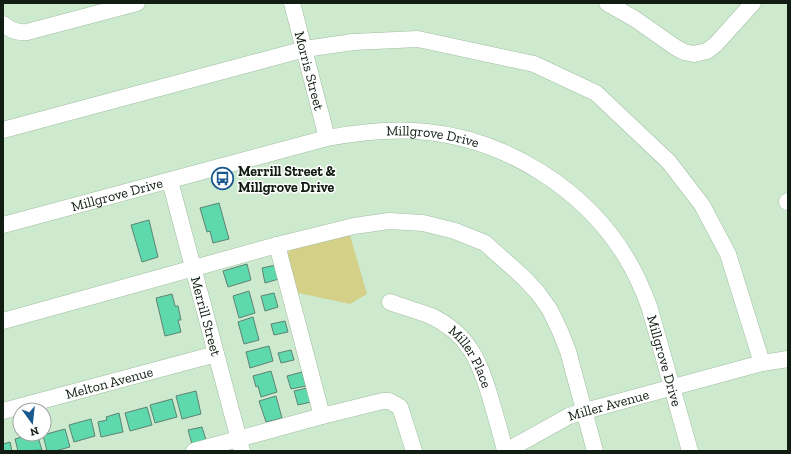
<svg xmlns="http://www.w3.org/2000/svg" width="791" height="454" viewBox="0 0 791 454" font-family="'Zilla Slab',serif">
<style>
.green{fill:#d4d087}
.building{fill:#5ed9ad;stroke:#5d8272}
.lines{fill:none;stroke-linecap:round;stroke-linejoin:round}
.minor-casing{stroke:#a0bda1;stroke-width:17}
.minor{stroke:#fff;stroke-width:16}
.labels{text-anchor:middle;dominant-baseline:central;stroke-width:3;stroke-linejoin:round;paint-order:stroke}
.street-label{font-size:14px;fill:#111c12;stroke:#fff}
.poi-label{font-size:14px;font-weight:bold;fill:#111c12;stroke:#fff;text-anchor:start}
</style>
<rect width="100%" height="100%" fill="#cdeace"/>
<!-- green -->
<path class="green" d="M349 232 367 294 350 304 294 292 286 260 289 251 296 247Z"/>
<!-- building -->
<g class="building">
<path d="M219 203 229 239 213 243 210 231 207 232 200 208Z"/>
<path d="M149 220 158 257 142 262 131 225Z"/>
<path d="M247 264 251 280 228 287 223 271Z"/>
<path d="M276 265 279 279 265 283 262 268Z"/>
<path d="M249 291 255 313 239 318 233 296Z"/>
<path d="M274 293 278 307 265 311 261 296Z"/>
<path d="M172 294 175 306H178L181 320H178L181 332 165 336 156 298Z"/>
<path d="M253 317 259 340 244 344 238 322Z"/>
<path d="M285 321 288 332 274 335 271 324Z"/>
<path d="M269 346 273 361 250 368 246 352Z"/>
<path d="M291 350 294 360 281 363 278 353Z"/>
<path d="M271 371 277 392 261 397 258 386 256 387 253 376Z"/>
<path d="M302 372 306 386 291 389 287 376Z"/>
<path d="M307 388 311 402 298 405 294 391Z"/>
<path d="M196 391 201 414 182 419 176 396Z"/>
<path d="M276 396 282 418 266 422 259 401Z"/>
<path d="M172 399 177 417 155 423 150 405Z"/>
<path d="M147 407 152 425 130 431 125 413Z"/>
<path d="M119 413 123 432 101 437 98 422 107 420 106 417Z"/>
<path d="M91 419 95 436 74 442 69 425Z"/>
<path d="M202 427 206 440 192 444 188 430Z"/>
<path d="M65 429 70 447 55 451H47L43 435Z"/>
<path d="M33 434H37L42 450 18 451 15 439Z"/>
<path d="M10 442 12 451H3V444Z"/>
</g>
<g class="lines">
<defs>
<g id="minor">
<path id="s1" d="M292 3 327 138"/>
<path d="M607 3 635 19 675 47 684 52 694 54 707 51 716 44 753 3"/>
<path d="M3 24C11 30 17 33 27 32L137 3"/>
<path d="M3 130 305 49 353 42 418 39 534 64 596 93 669 162 702 205 728 254 762 363"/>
<path id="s2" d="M170 181 242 451"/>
<path d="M787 202 788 201"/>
<path id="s3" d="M3 225 327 138C360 132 393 128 427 132 507 140 586 190 627 259 636 274 643 290 649 306L690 451"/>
<path d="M277 245 322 416"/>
<path id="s4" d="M390 302C403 307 418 311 431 316 469 334 480 362 491 400 496 417 501 434 505 451"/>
<path d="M3 321 277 245 354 226 389 221 423 223 455 231 485 243 523 277 538 293 550 310 560 331 568 351 595 451"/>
<path id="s5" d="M3 411 216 354"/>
<path d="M194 451 322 416 383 401H389L400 407 414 451"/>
<path id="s6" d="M506 451 569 416 585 411 762 363 788 359"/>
</g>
</defs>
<!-- minor casing -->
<use href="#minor" class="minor-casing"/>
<!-- minor -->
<use href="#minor" class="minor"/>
</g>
<!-- icons -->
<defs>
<symbol id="bus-ring" viewBox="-11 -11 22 22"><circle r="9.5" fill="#fff" stroke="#1a598f" stroke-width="1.5"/><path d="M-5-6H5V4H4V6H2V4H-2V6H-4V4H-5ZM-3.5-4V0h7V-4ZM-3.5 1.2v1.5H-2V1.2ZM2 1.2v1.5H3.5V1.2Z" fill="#1a598f"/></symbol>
</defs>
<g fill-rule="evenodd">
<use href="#bus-ring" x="210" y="166" width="25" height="25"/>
</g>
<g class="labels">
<!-- street labels -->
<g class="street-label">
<text stroke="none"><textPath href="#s1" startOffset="70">Morris Street</textPath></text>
<text stroke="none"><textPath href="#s3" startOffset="442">Millgrove Drive</textPath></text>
<text stroke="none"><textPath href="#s3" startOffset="118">Millgrove Drive</textPath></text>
<text stroke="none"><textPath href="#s2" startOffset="140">Merrill Street</textPath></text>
<text stroke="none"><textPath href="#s4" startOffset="102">Miller Place</textPath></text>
<text stroke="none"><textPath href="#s3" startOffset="790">Millgrove Drive</textPath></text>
<text stroke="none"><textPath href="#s5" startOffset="110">Melton Avenue</textPath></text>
<text stroke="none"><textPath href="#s6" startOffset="113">Miller Avenue</textPath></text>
</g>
<!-- poi labels -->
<g class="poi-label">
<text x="238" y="171">Merrill Street &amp;<tspan x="238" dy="16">Millgrove Drive</tspan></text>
</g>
</g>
<!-- border -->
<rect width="791" height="454" fill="none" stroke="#111c12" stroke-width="8"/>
<!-- north arrow -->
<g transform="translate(32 422) rotate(165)"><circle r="19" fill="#ffffff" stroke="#a0a4a0"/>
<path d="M0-3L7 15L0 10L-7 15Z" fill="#1a598f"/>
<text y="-6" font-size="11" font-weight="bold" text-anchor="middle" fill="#111c12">N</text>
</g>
</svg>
